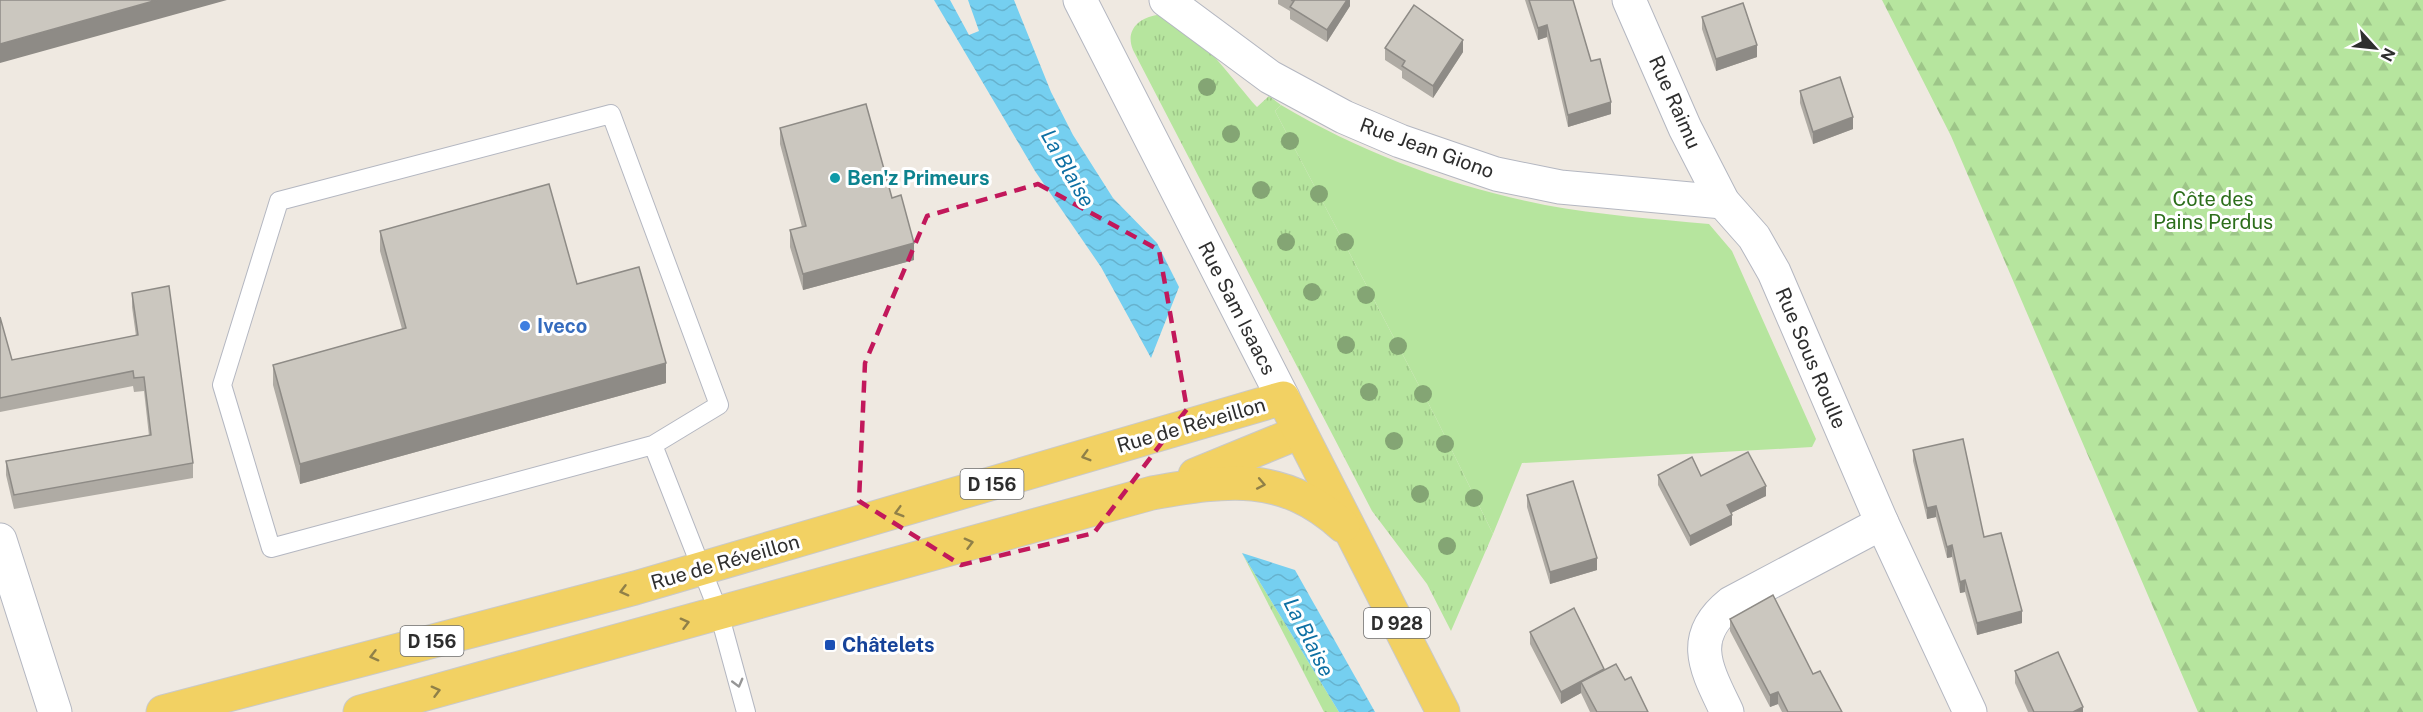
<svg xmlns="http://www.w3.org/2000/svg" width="2423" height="712" viewBox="0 0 2423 712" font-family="'Public Sans',sans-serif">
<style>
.grass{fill:url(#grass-tufts)}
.forest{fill:url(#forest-firs)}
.park{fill:#b6e59e}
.water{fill:url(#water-waves)}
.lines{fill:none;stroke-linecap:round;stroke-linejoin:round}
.lane-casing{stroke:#b4b7c1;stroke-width:20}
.street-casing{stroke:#b4b7c1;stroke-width:35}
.secondary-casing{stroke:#b4b7c1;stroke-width:35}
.primary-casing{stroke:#c9c9c9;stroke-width:35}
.lane{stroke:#fff;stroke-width:18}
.street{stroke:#fff;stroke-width:33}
.secondary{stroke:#fff;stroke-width:33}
.primary{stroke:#f2d163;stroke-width:33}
.tree{fill:#84a574}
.wall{fill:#afaba4}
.shaded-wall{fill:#8e8b86}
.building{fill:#cbc7bf;stroke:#8e8b86;stroke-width:1.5}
.oneway{stroke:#908048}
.oneway2{stroke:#969696}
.marked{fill:none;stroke:#c2185b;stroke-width:4.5;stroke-dasharray:12 8;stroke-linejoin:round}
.culture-dot{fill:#0f9aa8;stroke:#fff;stroke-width:2}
.shop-dot{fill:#3f7fe0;stroke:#fff;stroke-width:2}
.transit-dot{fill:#1a4fb4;stroke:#fff;stroke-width:2}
.labels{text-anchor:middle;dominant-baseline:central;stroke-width:6;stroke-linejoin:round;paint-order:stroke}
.shield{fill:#fff;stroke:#6d6d6d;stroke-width:1.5}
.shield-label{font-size:18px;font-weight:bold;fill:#2e2e2e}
.street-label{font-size:20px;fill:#2e2e2e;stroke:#fff}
.culture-label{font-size:20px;font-weight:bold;fill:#0d838f;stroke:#fff;text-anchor:start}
.park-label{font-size:20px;fill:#2c6e1b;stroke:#fff}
.shop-label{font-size:20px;font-weight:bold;fill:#366cbe;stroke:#fff;text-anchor:start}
.transit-label{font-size:20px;font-weight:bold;fill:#164399;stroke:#fff;text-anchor:start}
.water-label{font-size:21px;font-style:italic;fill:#0d6fa3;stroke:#fff}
</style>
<defs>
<pattern id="grass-tufts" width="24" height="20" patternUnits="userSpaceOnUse" patternTransform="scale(1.5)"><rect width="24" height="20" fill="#b6e59e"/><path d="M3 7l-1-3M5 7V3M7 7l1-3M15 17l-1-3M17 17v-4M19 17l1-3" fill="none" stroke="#9dc588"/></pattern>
<pattern id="forest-firs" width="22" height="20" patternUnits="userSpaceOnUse" patternTransform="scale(1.5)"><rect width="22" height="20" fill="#b6e59e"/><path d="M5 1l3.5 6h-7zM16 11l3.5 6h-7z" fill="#9dc588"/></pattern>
<pattern id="water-waves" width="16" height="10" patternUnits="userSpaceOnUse" patternTransform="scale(1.5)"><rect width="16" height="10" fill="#75cff0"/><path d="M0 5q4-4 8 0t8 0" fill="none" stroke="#66b2ce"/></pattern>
</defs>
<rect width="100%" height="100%" fill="#efe9e1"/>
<!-- grass -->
<g class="grass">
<path d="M1157 15C1191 19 1234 82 1257 107L1269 96 1281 105 1275 111 1436 418 1493 534 1451 631 1427 584 1372 511 1133 50C1125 31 1138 18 1157 15Z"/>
<path d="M1242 553 1339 712H1324Z"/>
</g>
<!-- forest -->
<path class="forest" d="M1882 0H2423V712H2198L1951 136Z"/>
<!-- park -->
<path class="park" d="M1281 105C1362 153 1453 187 1545 205 1599 215 1655 219 1709 224L1732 251 1816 439 1812 447 1522 463 1493 534 1436 418 1275 111Z"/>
<!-- water -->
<g class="water">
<path d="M934 0H950L969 35 979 31 968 0H1014L1051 92 1073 135 1113 198 1157 243 1179 287 1151 358 1101 267 1035 171Z"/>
<path d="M1242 553 1295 570 1375 712H1339Z"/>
</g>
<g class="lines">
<defs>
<path id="lane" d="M653 445 719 405 611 114 279 201 222 385 271 548 653 445 719 613 746 712"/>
<g id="street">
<path d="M1166 0 1270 77 1344 117 1400 141 1496 174 1560 187 1723 202"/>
<path d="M1629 0 1685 128 1723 202 1754 237 1774 272 1882 523 1970 712"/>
<path d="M0 540 55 712"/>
<path d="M1727 712C1707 670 1687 638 1731 603L1882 523"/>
</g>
<path id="secondary" d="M1080 0 1283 398"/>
<g id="primary">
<path d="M1195 475 1300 432"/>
<path d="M163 712 635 588 1283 398 1443 712"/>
<path d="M360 712 1152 493C1227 480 1282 471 1343 526"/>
</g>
</defs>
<!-- lane casing -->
<use href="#lane" class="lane-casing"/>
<!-- street casing -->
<use href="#street" class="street-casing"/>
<!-- secondary casing -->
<use href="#secondary" class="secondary-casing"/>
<!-- primary casing -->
<use href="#primary" class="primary-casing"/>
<!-- lane -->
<use href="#lane" class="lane"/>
<!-- street -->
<use href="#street" class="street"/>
<!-- secondary -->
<use href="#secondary" class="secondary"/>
<!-- primary -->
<use href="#primary" class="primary"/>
</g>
<!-- trees -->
<g class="tree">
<circle cx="1207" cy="87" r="9"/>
<circle cx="1231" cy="134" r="9"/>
<circle cx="1290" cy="141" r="9"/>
<circle cx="1261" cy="190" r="9"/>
<circle cx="1319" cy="194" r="9"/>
<circle cx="1286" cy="242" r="9"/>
<circle cx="1345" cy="242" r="9"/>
<circle cx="1312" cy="292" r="9"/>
<circle cx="1366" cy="295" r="9"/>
<circle cx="1346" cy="345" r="9"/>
<circle cx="1398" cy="346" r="9"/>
<circle cx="1369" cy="392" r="9"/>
<circle cx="1423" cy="394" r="9"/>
<circle cx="1394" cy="441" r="9"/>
<circle cx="1445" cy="444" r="9"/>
<circle cx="1420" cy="494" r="9"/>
<circle cx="1474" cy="498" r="9"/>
<circle cx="1447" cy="546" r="9"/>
</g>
<!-- wall -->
<g class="wall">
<path d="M1278 0H1350V6L1327 42 1290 19V11L1278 4Z"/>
<path d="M1525 0H1573L1591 61 1611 114 1568 127 1547 37 1538 40Z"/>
<path d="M1702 17 1757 57 1716 71 1702 29Z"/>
<path d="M1385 48 1463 52 1433 98 1402 78V71L1385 60Z"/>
<path d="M1800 91 1853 129 1813 144 1800 103Z"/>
<path d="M780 128 892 198 914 260 803 290 790 247V230L802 227 780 144Z"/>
<path d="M380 231 577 284 666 383 300 484 273 385V365L402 329 380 251Z"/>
<path d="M132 293 193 463V478L14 509 6 475V461L149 436 144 391 134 392 133 386 0 412V317L12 360 136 336 132 307Z"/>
<path d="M1913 450 1984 537 2022 623 1977 635 1965 592 1960 593 1952 557 1947 558 1936 517 1927 519 1913 461Z"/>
<path d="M1658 475 1701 476 1766 496 1731 513 1732 525 1690 546 1658 485Z"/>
<path d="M1527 495 1597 570 1550 584 1527 507Z"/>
<path d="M1730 619 1813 674 1842 712H1782L1778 704 1770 707 1730 631Z"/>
<path d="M1530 632 1625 680 1648 712H1590L1581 693 1561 704 1530 644Z"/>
<path d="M2015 671 2083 712H2028L2015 683Z"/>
</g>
<!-- shaded-wall -->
<g class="shaded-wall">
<path d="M157 0H227L0 63V44Z"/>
<path d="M1347 0H1350V6L1327 42V30Z"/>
<path d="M1547 25V37L1538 40V28Z"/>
<path d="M1463 40V52L1433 98V86Z"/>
<path d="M1757 45V57L1716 71V59Z"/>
<path d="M1611 102V114L1568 127V115Z"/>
<path d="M1853 117V129L1813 144V132Z"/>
<path d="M914 243V260L803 290V274Z"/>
<path d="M666 363V383L300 484V464Z"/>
<path d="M1766 486V496L1727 515V505Z"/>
<path d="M1936 506V517L1927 519V508Z"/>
<path d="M1732 515V525L1690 546V536Z"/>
<path d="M1952 545V557L1947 558V547Z"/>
<path d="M1597 558V570L1550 584V572Z"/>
<path d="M1965 580V592L1960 593V582Z"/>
<path d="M2022 611V623L1977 635V623Z"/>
<path d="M1604 669V681L1581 682V693L1561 704V692Z"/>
<path d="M1778 692V704L1770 707V695Z"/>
<path d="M2083 707V712H2073Z"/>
</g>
<!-- building -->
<g class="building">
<path d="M0 0H157L0 44Z"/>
<path d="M1291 0H1347L1327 30 1290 7 1294 1Z"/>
<path d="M1529 0H1573L1591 61 1600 59 1611 102 1568 115 1547 25 1538 28Z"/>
<path d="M1743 3 1757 45 1716 59 1702 17Z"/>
<path d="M1414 5 1463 40 1433 86 1402 66 1405 61 1385 48Z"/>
<path d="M1840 77 1853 117 1813 132 1800 91Z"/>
<path d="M866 104 892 198 901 195 914 243 803 274 790 230 806 226 780 128Z"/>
<path d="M549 184 577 284 639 267 666 363 300 464 273 365 406 328 380 231Z"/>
<path d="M169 286 193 463 14 495 6 461 151 435 144 377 134 378 133 371 0 398V317L12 360 138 335 132 293Z"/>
<path d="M1963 439 1984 537 2001 533 2022 611 1977 623 1965 580 1960 582 1952 545 1947 547 1936 506 1927 508 1913 450Z"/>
<path d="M1748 452 1766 486 1727 505 1732 515 1690 536 1658 475 1692 457 1701 476Z"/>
<path d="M1573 481 1597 558 1550 572 1527 495Z"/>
<path d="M1773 595 1813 674 1820 671 1842 712H1788L1778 692 1770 695 1730 619Z"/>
<path d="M1574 608 1604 669 1561 692 1530 632Z"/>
<path d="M2058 652 2083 707 2073 712H2034L2015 671Z"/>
<path d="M1616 664 1625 680 1631 677 1648 712H1597L1581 682Z"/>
</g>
<!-- one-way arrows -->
<defs><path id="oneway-chevron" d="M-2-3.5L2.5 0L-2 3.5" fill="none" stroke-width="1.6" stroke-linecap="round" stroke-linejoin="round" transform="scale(1.5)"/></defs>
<g class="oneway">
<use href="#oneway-chevron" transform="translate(1086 456) rotate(164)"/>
<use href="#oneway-chevron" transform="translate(1261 484) rotate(11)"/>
<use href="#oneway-chevron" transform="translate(899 512) rotate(164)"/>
<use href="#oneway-chevron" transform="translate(969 543) rotate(-15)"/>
<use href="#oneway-chevron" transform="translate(624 591) rotate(165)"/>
<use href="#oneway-chevron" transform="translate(685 623) rotate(-15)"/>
<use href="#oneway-chevron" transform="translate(374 656) rotate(165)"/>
<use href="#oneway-chevron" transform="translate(436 691) rotate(-15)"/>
</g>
<use class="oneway2" href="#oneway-chevron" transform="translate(738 683) rotate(75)"/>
<!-- marked area -->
<path class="marked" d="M1038 184 1159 250 1187 409 1094 533 961 565 859 501 865 363 927 216Z"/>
<!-- markers -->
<circle class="culture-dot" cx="835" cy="178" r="6"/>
<circle class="shop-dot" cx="525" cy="326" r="6"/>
<rect class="transit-dot" x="824" y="639" width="12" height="12" rx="3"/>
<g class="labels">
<!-- shield labels -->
<g class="shield">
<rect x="960.5" y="469" width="63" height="30" rx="4.5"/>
<rect x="1364" y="608" width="66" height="30" rx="4.5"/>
<rect x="400.5" y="626" width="63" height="30" rx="4.5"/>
</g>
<g class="shield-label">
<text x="992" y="484">D 156</text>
<text x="1397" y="623">D 928</text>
<text x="432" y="641">D 156</text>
</g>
<!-- street labels -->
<g class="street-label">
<text transform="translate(1675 102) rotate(66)">Rue Raimu</text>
<text transform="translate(1427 148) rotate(20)">Rue Jean Giono</text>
<text transform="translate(1237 308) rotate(63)">Rue Sam Isaacs</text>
<text transform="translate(1811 358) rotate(67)">Rue Sous Roulle</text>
<text transform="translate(1191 425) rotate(-16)">Rue de Réveillon</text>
<text transform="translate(725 562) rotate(-16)">Rue de Réveillon</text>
</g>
<!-- culture labels -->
<g class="culture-label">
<text x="847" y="178">Ben'z Primeurs</text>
</g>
<!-- park labels -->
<g class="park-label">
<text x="2213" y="199">Côte des<tspan x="2213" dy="23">Pains Perdus</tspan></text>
</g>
<!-- shop labels -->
<g class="shop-label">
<text x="537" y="326">Iveco</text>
</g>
<!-- transit labels -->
<g class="transit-label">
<text x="842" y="645">Châtelets</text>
</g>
<!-- water labels -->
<g class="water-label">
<text transform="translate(1068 168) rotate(60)">La Blaise</text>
<text transform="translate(1309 637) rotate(63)">La Blaise</text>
</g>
</g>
<!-- north arrow -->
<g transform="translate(2375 48) rotate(117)" stroke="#ffffff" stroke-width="4.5" paint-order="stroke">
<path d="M0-4.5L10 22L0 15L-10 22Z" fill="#2e2e2e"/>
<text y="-9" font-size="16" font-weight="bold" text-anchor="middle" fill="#2e2e2e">N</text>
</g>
</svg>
